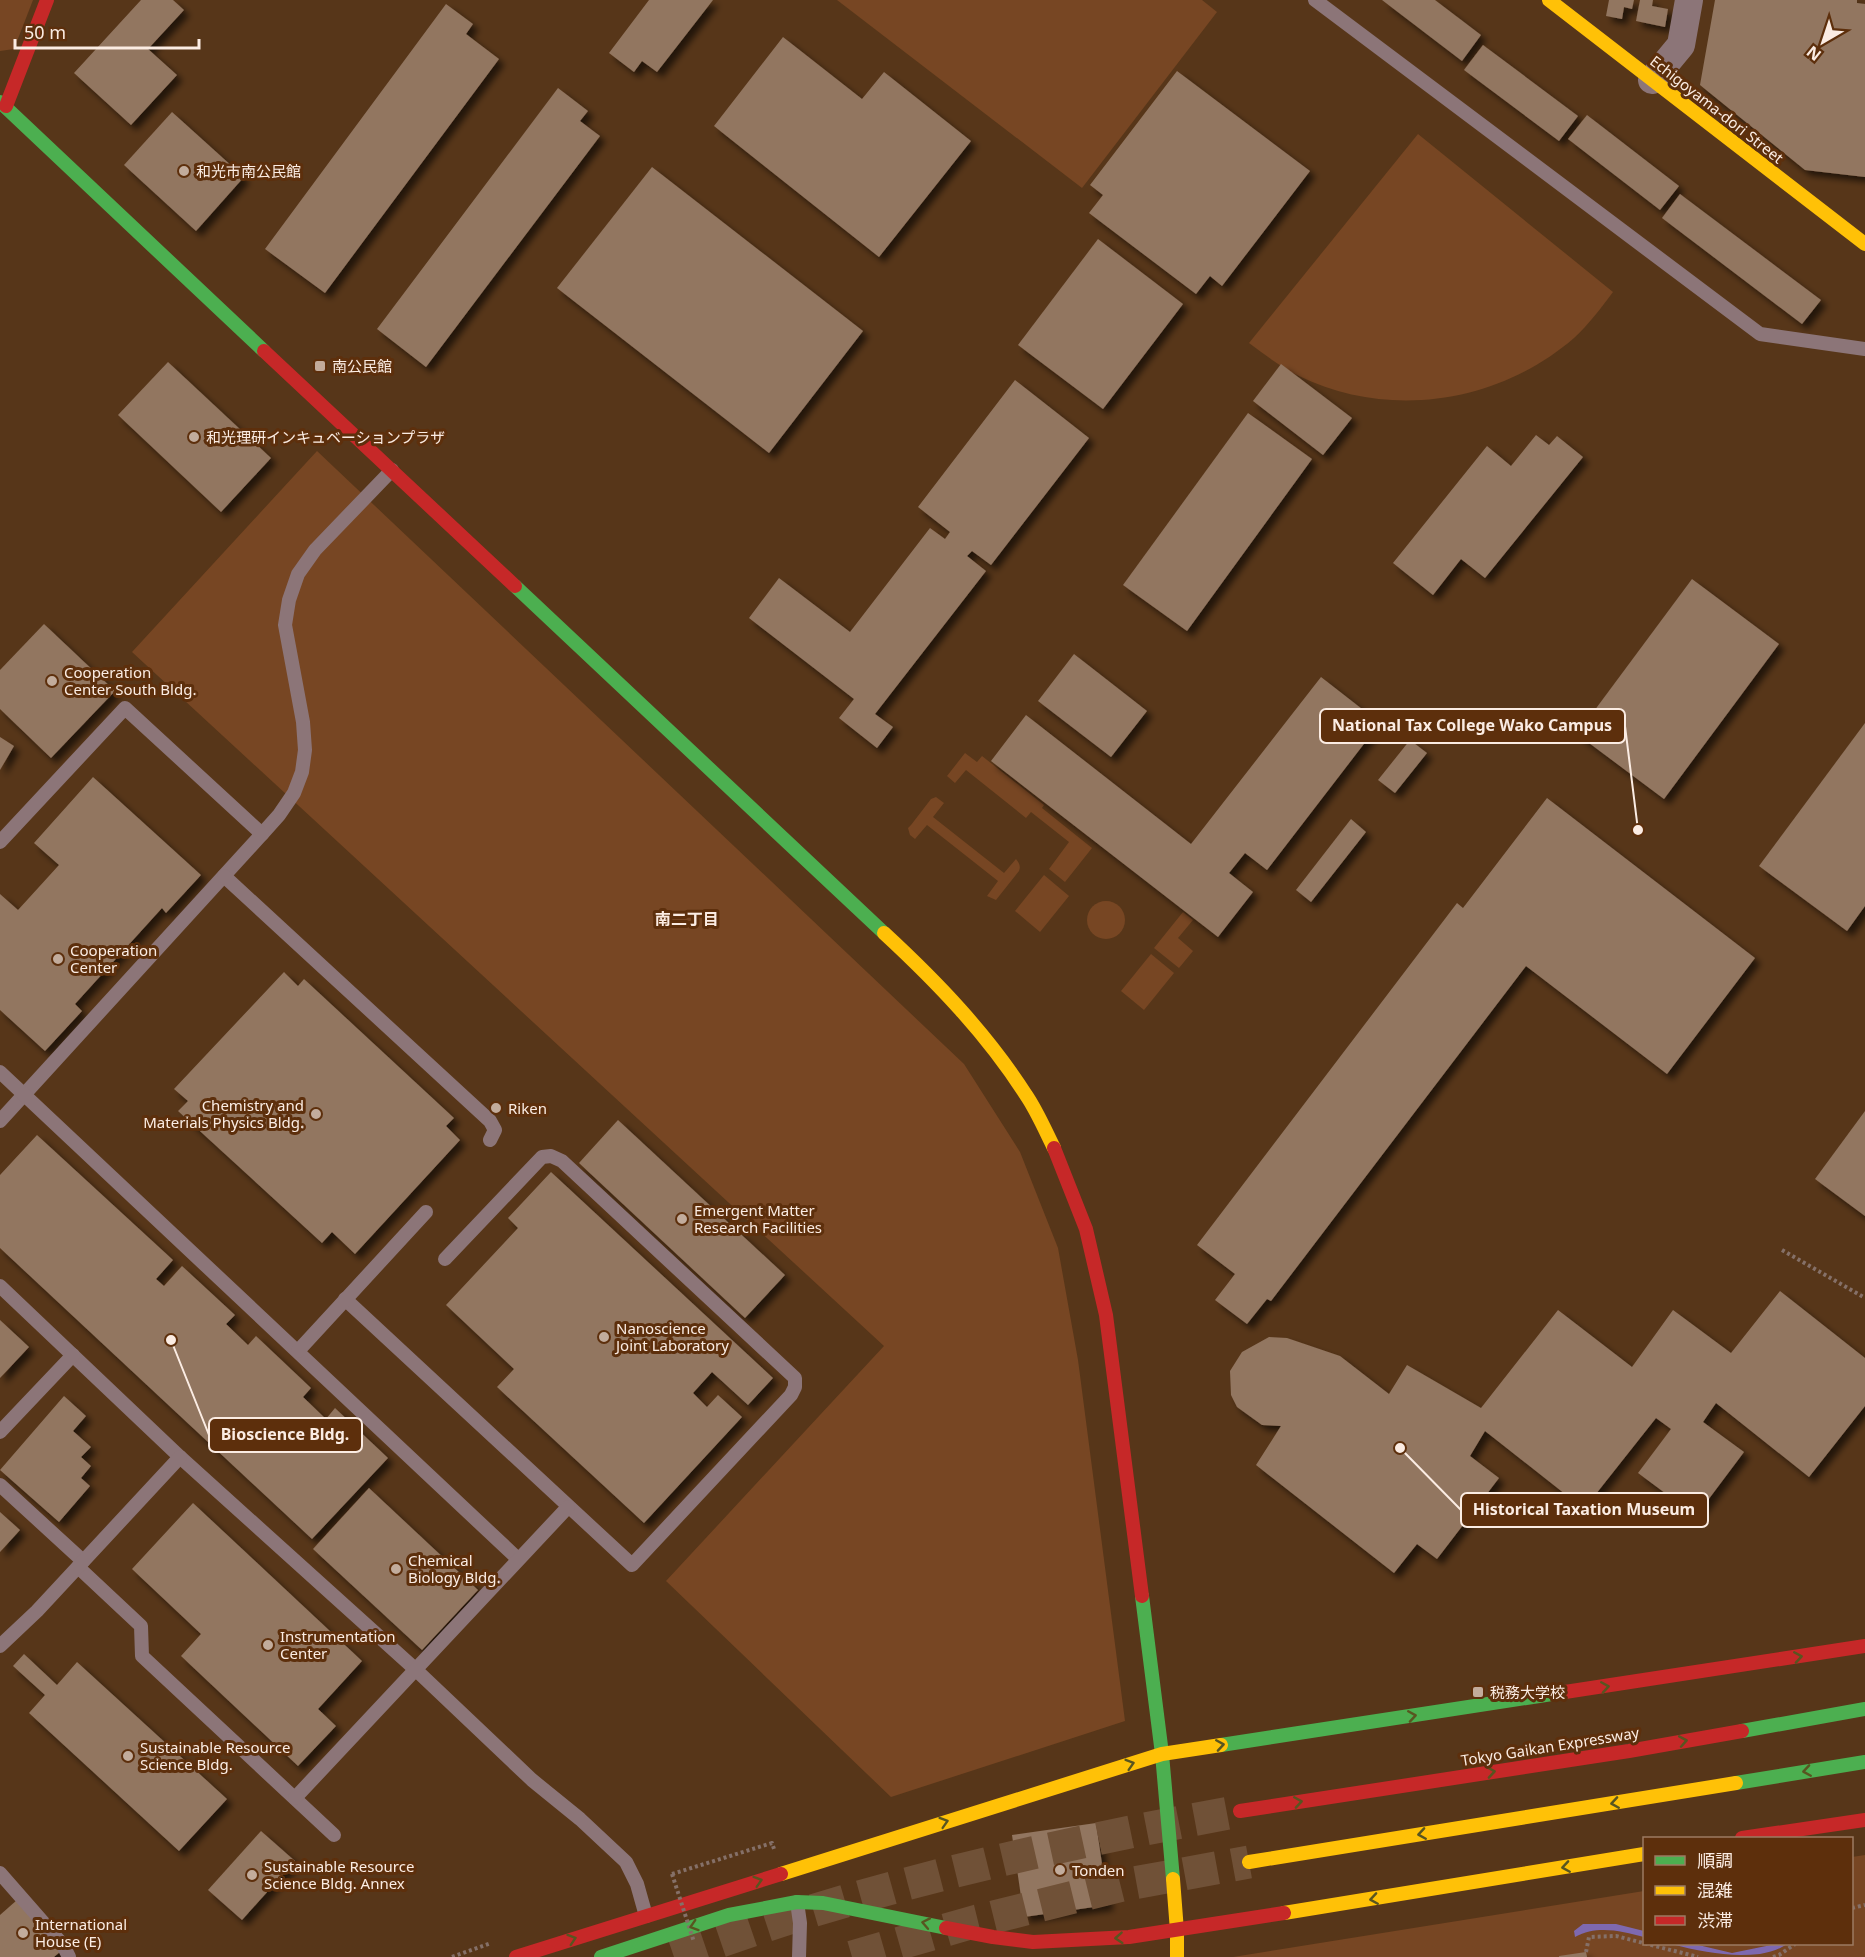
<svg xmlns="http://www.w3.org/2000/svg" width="1865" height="1957" viewBox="0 0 1865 1957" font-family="'Noto Sans','Noto Sans JP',sans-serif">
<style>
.green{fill:#774623}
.water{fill:#7e69b0}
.building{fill:#927660;filter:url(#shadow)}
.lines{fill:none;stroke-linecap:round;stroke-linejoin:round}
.highway-tunnel{stroke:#705137;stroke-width:33;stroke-dasharray:33 16;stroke-linecap:butt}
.path{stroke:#857068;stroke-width:4;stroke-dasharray:3 3;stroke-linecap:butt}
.lane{stroke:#8c7578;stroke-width:14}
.street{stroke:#8c7578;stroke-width:28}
.fast{stroke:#4caf50;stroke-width:14}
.slow{stroke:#ffc107;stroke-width:14}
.jam{stroke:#c62828;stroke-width:14}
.path-bridge{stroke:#857068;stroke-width:4;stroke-dasharray:3 3;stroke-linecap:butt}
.oneway{stroke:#585520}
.poi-dot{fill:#c2ac9c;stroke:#5d2f0c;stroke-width:2}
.labels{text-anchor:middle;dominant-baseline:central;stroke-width:6;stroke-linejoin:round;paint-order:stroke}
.street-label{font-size:15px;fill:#fbece3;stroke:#5d2f0c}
.poi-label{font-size:15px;fill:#fbece3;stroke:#5d2f0c;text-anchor:start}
.neighbourhood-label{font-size:16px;font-weight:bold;fill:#fbece3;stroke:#5d2f0c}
.leader{fill:none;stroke:#fbece3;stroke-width:2}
.callout-dot{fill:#fbece3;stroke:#5d2f0c;stroke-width:2}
.callout{fill:#5d2f0c;stroke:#fbece3;stroke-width:2}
.callout-label{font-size:16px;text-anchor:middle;font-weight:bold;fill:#fbece3}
</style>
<defs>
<filter id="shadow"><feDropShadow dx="5.5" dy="5.5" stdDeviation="3" flood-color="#0009"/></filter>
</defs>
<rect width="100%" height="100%" fill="#573619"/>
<!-- green -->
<g class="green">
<path d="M0 0H33L14 49 0 51Z"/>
<path d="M837 0H1202L1217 12 1082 188Z"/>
<path d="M1418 134 1613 292C1601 308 1589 324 1574 338 1499 403 1389 420 1299 376 1281 367 1265 355 1249 343Z"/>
<path d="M317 451 964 1064 1020 1152 1058 1248 1078 1360 1125 1721 891 1797 666 1581 884 1346 132 652Z"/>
<path d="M965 753 977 762 982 756 1044 805 1042 808 1092 848 1065 882 1049 869 1069 842 1031 812 1026 818 966 770 955 783 947 776Z"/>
<path d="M936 797 944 803 933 817 1004 873 1016 859C1019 863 1021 866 1019 871L996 900 987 896 998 881 927 825 915 839 910 835 908 828 911 825 931 799Z"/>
<path d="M1044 875 1069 896 1040 932 1015 911Z"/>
<circle cx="1106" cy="920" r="19"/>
<path d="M1183 912 1193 920 1178 938 1193 951 1179 968 1154 948Z"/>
<path d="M1151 954 1174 973 1144 1010 1121 991Z"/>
<path d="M1865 1855V1957H1233L1644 1891V1944H1852V1857Z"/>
</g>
<!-- water -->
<g class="water">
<path d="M1583 1924H1616L1644 1931V1937C1621 1931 1597 1925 1575 1937L1574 1931Z"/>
<path d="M1671 1944H1694L1732 1953 1776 1944H1787C1778 1950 1771 1952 1760 1954 1727 1957 1703 1952 1671 1944Z"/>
</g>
<!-- building -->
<g class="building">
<path d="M141 0H173L184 10 148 49 177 75 131 125 74 73Z"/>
<path d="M649 0H713L657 72 642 61 634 72 609 53Z"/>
<path d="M1382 0H1435L1481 35 1462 61Z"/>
<path d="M1609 0H1634L1632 9 1624 7 1622 19 1606 16Z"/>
<path d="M1640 0H1653L1652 6 1668 9 1665 27 1636 21Z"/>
<path d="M1715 0H1857V3L1865 4V177L1805 170 1700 85Z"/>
<path d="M446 4 473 24 466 34 499 59 325 293 265 249Z"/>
<path d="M783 37 862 99 884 72 971 141 879 257 714 126Z"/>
<path d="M1483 45 1578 116 1559 141 1464 70Z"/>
<path d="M1177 71 1310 171 1222 286 1210 276 1196 294 1089 213 1103 195 1090 185Z"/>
<path d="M558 88 588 111 580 121 600 136 426 367 377 329Z"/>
<path d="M172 112 244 177 196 231 124 165Z"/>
<path d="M1587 115 1679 186 1660 210 1568 139Z"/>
<path d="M652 167 863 331 769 453 557 288Z"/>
<path d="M1680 194 1821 300 1802 324 1662 218Z"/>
<path d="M1098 239 1183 304 1103 409 1018 345Z"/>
<path d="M168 362 271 458 221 512 118 415Z"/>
<path d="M1281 364 1352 418 1323 455 1253 401Z"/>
<path d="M1015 380 1089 438 991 565 972 551 967 556 986 571 875 714 893 727 877 748 839 718 854 699 749 618 779 578 850 632 930 528 945 539 950 532 918 507Z"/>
<path d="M1248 413 1312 459 1187 631 1123 585Z"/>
<path d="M1536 435 1549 445 1557 436 1583 457 1485 578 1461 559 1433 595 1393 563 1487 446 1511 466Z"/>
<path d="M1692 579 1779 644 1664 799 1577 734Z"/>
<path d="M44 624 115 691 51 758 0 709V670Z"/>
<path d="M1074 654 1147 711 1111 757 1038 701Z"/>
<path d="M1321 677 1380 723 1267 870 1245 853 1229 873 1253 892 1218 937 991 761 1026 715 1191 844Z"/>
<path d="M1865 723V906L1847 931 1759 866Z"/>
<path d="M0 737 14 746 0 770Z"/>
<path d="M1410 740 1427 753 1395 793 1378 780Z"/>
<path d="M93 777 201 875 166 913 162 908 75 1004 82 1011 45 1051 0 1010V894L18 910 59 865 34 843Z"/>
<path d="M1547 798 1755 958 1667 1074 1526 966 1271 1301 1267 1299 1247 1324 1215 1300 1235 1274 1197 1245 1457 903 1463 908Z"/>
<path d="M1351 819 1366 832 1311 902 1296 890Z"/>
<path d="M284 972 298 986 304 979 454 1118 446 1126 460 1140 355 1254 332 1232 322 1243 178 1111 188 1101 174 1089Z"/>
<path d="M1865 1111V1216L1815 1179Z"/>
<path d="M618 1120 785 1275 745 1318 579 1163Z"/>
<path d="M37 1135 173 1260 156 1279 164 1286 182 1266 235 1315 226 1324 248 1345 256 1336 311 1388 303 1397 326 1419 335 1408 388 1458 312 1539 0 1248V1175Z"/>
<path d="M551 1172 773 1378 748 1405 712 1372 693 1393 707 1407 718 1395 742 1417 644 1523 497 1387 514 1369 446 1305 518 1228 508 1218Z"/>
<path d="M1780 1291 1865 1358V1406L1809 1477 1716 1403 1703 1422 1744 1452 1696 1516 1638 1473 1671 1429 1656 1418 1584 1509 1485 1431 1470 1456 1499 1478 1437 1559 1417 1544 1394 1573 1256 1465 1281 1426 1262 1425 1237 1407 1231 1395 1230 1371 1242 1352 1269 1337 1287 1338 1340 1356 1389 1394 1407 1365 1481 1408 1558 1310 1632 1367 1673 1310 1731 1353Z"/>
<path d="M0 1320 29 1347 0 1378Z"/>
<path d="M64 1396 86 1416 73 1431 91 1447 81 1457 91 1466 81 1478 90 1486 59 1522 0 1470Z"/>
<path d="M369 1488 478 1590 422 1650 313 1549Z"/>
<path d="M193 1503 362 1661 318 1709 336 1726 298 1766 181 1656 201 1634 132 1569Z"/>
<path d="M0 1512 20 1530 0 1552Z"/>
<path d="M24 1654 57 1685 77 1662 227 1799 179 1851 29 1713 45 1695 13 1666Z"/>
<path d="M1096 1823 1108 1905 1024 1917 1012 1835Z"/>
<path d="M261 1831 295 1861 242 1920 208 1890Z"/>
<path d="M17 1900 61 1951 54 1957H0V1915Z"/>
<path d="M1586 1952 1587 1957H1559V1956Z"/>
</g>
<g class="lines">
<!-- highway-tunnel -->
<g class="highway-tunnel">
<path d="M674 1957C716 1943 757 1928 799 1915 943 1870 1092 1838 1240 1811"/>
<path d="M852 1957 977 1921 1123 1885 1249 1862"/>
</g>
<!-- path -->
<g class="path">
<path d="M1782 1250 1865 1298"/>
<path d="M672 1874 772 1843 774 1849"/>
<path d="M1852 1908 1865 1905"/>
<path d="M1586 1952 1589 1937 1616 1936 1698 1957"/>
<path d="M452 1957 491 1943"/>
<path d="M1773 1957 1779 1955 1795 1944"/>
</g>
<!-- lane -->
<g class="lane">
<path d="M1315 0 1760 334 1865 349"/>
<path d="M262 834 279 815 294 793 302 772 305 750 303 722 285 625 289 600 298 574 315 550 392 470"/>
<path d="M0 842 125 708 262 834 0 1121"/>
<path d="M224 876 490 1121 495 1130 490 1140"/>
<path d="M0 1072 518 1559"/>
<path d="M0 1286 180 1457 415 1669 532 1780 580 1819 626 1862 637 1884 646 1916"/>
<path d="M345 1299 632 1565 791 1395 795 1387V1378L562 1161 551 1156 542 1157 445 1259"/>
<path d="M298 1351 426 1212"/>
<path d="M0 1432 73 1355"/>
<path d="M0 1485 83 1561"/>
<path d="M78 1567 141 1626 142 1656 334 1835"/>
<path d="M0 1646 37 1611 180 1457"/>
<path d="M295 1798 568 1507"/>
<path d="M0 1873 63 1945 69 1957"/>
<path d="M797 1902 800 1923 799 1957"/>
</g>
<!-- street -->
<path class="street" d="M1652 80 1681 45 1689 0"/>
<!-- fast -->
<g class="fast">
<path d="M0 102 264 351"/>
<path d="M515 586 884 933"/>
<path d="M1142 1596 1162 1754 1173 1879"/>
<path d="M1742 1731 1865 1709"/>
<path d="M1221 1745 1565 1692"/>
<path d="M1736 1783 1865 1762"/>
<path d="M601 1957 729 1915 797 1902 823 1903 946 1928"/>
</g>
<!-- slow -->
<g class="slow">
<path d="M1549 0 1865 244"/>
<path d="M884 933C937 982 987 1034 1026 1095 1037 1111 1045 1130 1054 1148"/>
<path d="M1249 1862 1736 1783"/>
<path d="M781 1874 1162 1754 1221 1745"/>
<path d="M1173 1879 1177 1931V1957"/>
<path d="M1284 1913 1644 1854"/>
</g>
<!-- jam -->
<g class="jam">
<path d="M6 106 47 0"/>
<path d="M264 351 515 586"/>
<path d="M1054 1148 1086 1229 1106 1315 1142 1596"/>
<path d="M1565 1692 1865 1646"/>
<path d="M1240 1811 1629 1751 1742 1731"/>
<path d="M1742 1838 1865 1820"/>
<path d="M946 1928 993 1937 1033 1942 1129 1937 1284 1913"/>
<path d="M516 1957 781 1874"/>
</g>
<!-- path-bridge -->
<path class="path-bridge" d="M672 1874 694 1942"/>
</g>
<!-- one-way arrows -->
<defs><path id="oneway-chevron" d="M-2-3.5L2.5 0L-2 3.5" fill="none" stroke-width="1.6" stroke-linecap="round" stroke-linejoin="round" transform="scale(1.5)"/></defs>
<g class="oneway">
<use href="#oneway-chevron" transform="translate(1798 1657) rotate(-9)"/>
<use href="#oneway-chevron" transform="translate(1605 1687) rotate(-9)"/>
<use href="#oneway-chevron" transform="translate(1412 1716) rotate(-9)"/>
<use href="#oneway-chevron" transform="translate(1683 1741) rotate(-10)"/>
<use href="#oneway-chevron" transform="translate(1220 1745) rotate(-9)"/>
<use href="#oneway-chevron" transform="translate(1130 1764) rotate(-17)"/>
<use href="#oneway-chevron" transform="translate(1807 1771) rotate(171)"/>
<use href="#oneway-chevron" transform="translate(1491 1772) rotate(-9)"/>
<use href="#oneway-chevron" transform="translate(1298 1802) rotate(-9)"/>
<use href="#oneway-chevron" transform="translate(1615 1803) rotate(171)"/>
<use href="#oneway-chevron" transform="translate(944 1822) rotate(-17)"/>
<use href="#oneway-chevron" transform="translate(1422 1834) rotate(171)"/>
<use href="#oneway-chevron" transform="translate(1566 1867) rotate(171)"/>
<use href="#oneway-chevron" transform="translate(758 1881) rotate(-17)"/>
<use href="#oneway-chevron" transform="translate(1374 1899) rotate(171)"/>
<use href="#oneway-chevron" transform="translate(926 1923) rotate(-169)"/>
<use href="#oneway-chevron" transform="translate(694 1926) rotate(162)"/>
<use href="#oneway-chevron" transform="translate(1119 1938) rotate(176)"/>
<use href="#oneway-chevron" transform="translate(572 1939) rotate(-18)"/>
</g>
<!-- markers -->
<g class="poi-dot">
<circle cx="184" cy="171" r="6"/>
<rect x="314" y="360" width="12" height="12" rx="3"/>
<circle cx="194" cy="437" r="6"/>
<circle cx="52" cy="681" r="6"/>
<circle cx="58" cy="959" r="6"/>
<circle cx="496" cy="1108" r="6"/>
<circle cx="316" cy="1114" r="6"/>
<circle cx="682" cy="1219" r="6"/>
<circle cx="604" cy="1337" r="6"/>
<circle cx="396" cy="1569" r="6"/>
<circle cx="268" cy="1645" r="6"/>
<rect x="1472" y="1686" width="12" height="12" rx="3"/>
<circle cx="128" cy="1756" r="6"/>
<circle cx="1060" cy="1870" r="6"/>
<circle cx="252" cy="1875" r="6"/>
<circle cx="23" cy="1933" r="6"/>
</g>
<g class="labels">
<!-- street labels -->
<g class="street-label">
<text transform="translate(1717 109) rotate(38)">Echigoyama-dori Street</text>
<text transform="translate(1550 1746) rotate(-9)">Tokyo Gaikan Expressway</text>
</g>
<!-- poi labels -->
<g class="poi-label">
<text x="196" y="171">和光市南公民館</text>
<text x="332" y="366">南公民館</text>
<text x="206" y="437">和光理研インキュベーションプラザ</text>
<text x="64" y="672">Cooperation<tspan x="64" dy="17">Center South Bldg.</tspan></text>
<text x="70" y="950">Cooperation<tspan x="70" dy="17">Center</tspan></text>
<text x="304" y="1105" text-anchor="end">Chemistry and<tspan x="304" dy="17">Materials Physics Bldg.</tspan></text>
<text x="508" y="1108">Riken</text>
<text x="694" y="1210">Emergent Matter<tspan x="694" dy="17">Research Facilities</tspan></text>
<text x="616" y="1328">Nanoscience<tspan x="616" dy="17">Joint Laboratory</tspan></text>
<text x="408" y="1560">Chemical<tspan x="408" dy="17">Biology Bldg.</tspan></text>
<text x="280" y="1636">Instrumentation<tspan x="280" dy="17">Center</tspan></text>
<text x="1490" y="1692">税務大学校</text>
<text x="140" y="1747">Sustainable Resource<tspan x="140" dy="17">Science Bldg.</tspan></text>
<text x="264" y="1866">Sustainable Resource<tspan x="264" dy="17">Science Bldg. Annex</tspan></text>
<text x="1072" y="1870">Tonden</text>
<text x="35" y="1924">International<tspan x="35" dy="17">House (E)</tspan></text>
</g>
<!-- neighbourhood labels -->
<g class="neighbourhood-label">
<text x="687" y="919">南二丁目</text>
</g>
</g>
<!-- callouts -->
<path class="leader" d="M1638 830L1625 726M171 1340L209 1435M1400 1448L1461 1510"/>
<g class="callout-dot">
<circle cx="1638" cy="830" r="6"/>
<circle cx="171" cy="1340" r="6"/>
<circle cx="1400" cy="1448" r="6"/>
</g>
<g class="callout">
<rect x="1320" y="709" width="305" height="34" rx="6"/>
<rect x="209" y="1418" width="153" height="34" rx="6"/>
<rect x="1461" y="1493" width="247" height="34" rx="6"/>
</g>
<g class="callout-label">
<text x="1472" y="731">National Tax College Wako Campus</text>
<text x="285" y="1440">Bioscience Bldg.</text>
<text x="1584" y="1515">Historical Taxation Museum</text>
</g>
<!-- legend -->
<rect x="1643" y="1837" width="210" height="108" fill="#5d2f0c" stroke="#9c7b62" stroke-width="1.5"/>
<rect x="1655" y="1856" width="30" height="9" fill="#4caf50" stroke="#9c7b62" stroke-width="1.5"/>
<text x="1697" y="1867" font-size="18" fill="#fbece3">順調</text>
<rect x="1655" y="1886" width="30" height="9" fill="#ffc107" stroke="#9c7b62" stroke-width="1.5"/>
<text x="1697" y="1897" font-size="18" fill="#fbece3">混雑</text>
<rect x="1655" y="1916" width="30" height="9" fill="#c62828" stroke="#9c7b62" stroke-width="1.5"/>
<text x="1697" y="1927" font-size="18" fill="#fbece3">渋滞</text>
<!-- north arrow -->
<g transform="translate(1823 42) rotate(219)" stroke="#5d2f0c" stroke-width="4.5" paint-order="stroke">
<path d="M0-4.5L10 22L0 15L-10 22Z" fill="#fbece3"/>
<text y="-9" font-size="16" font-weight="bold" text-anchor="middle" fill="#fbece3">N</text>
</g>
<!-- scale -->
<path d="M15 39v9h184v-9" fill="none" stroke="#fbece3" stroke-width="3"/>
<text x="24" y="39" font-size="18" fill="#fbece3" stroke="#5d2f0c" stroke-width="4.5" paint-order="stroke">50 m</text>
</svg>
